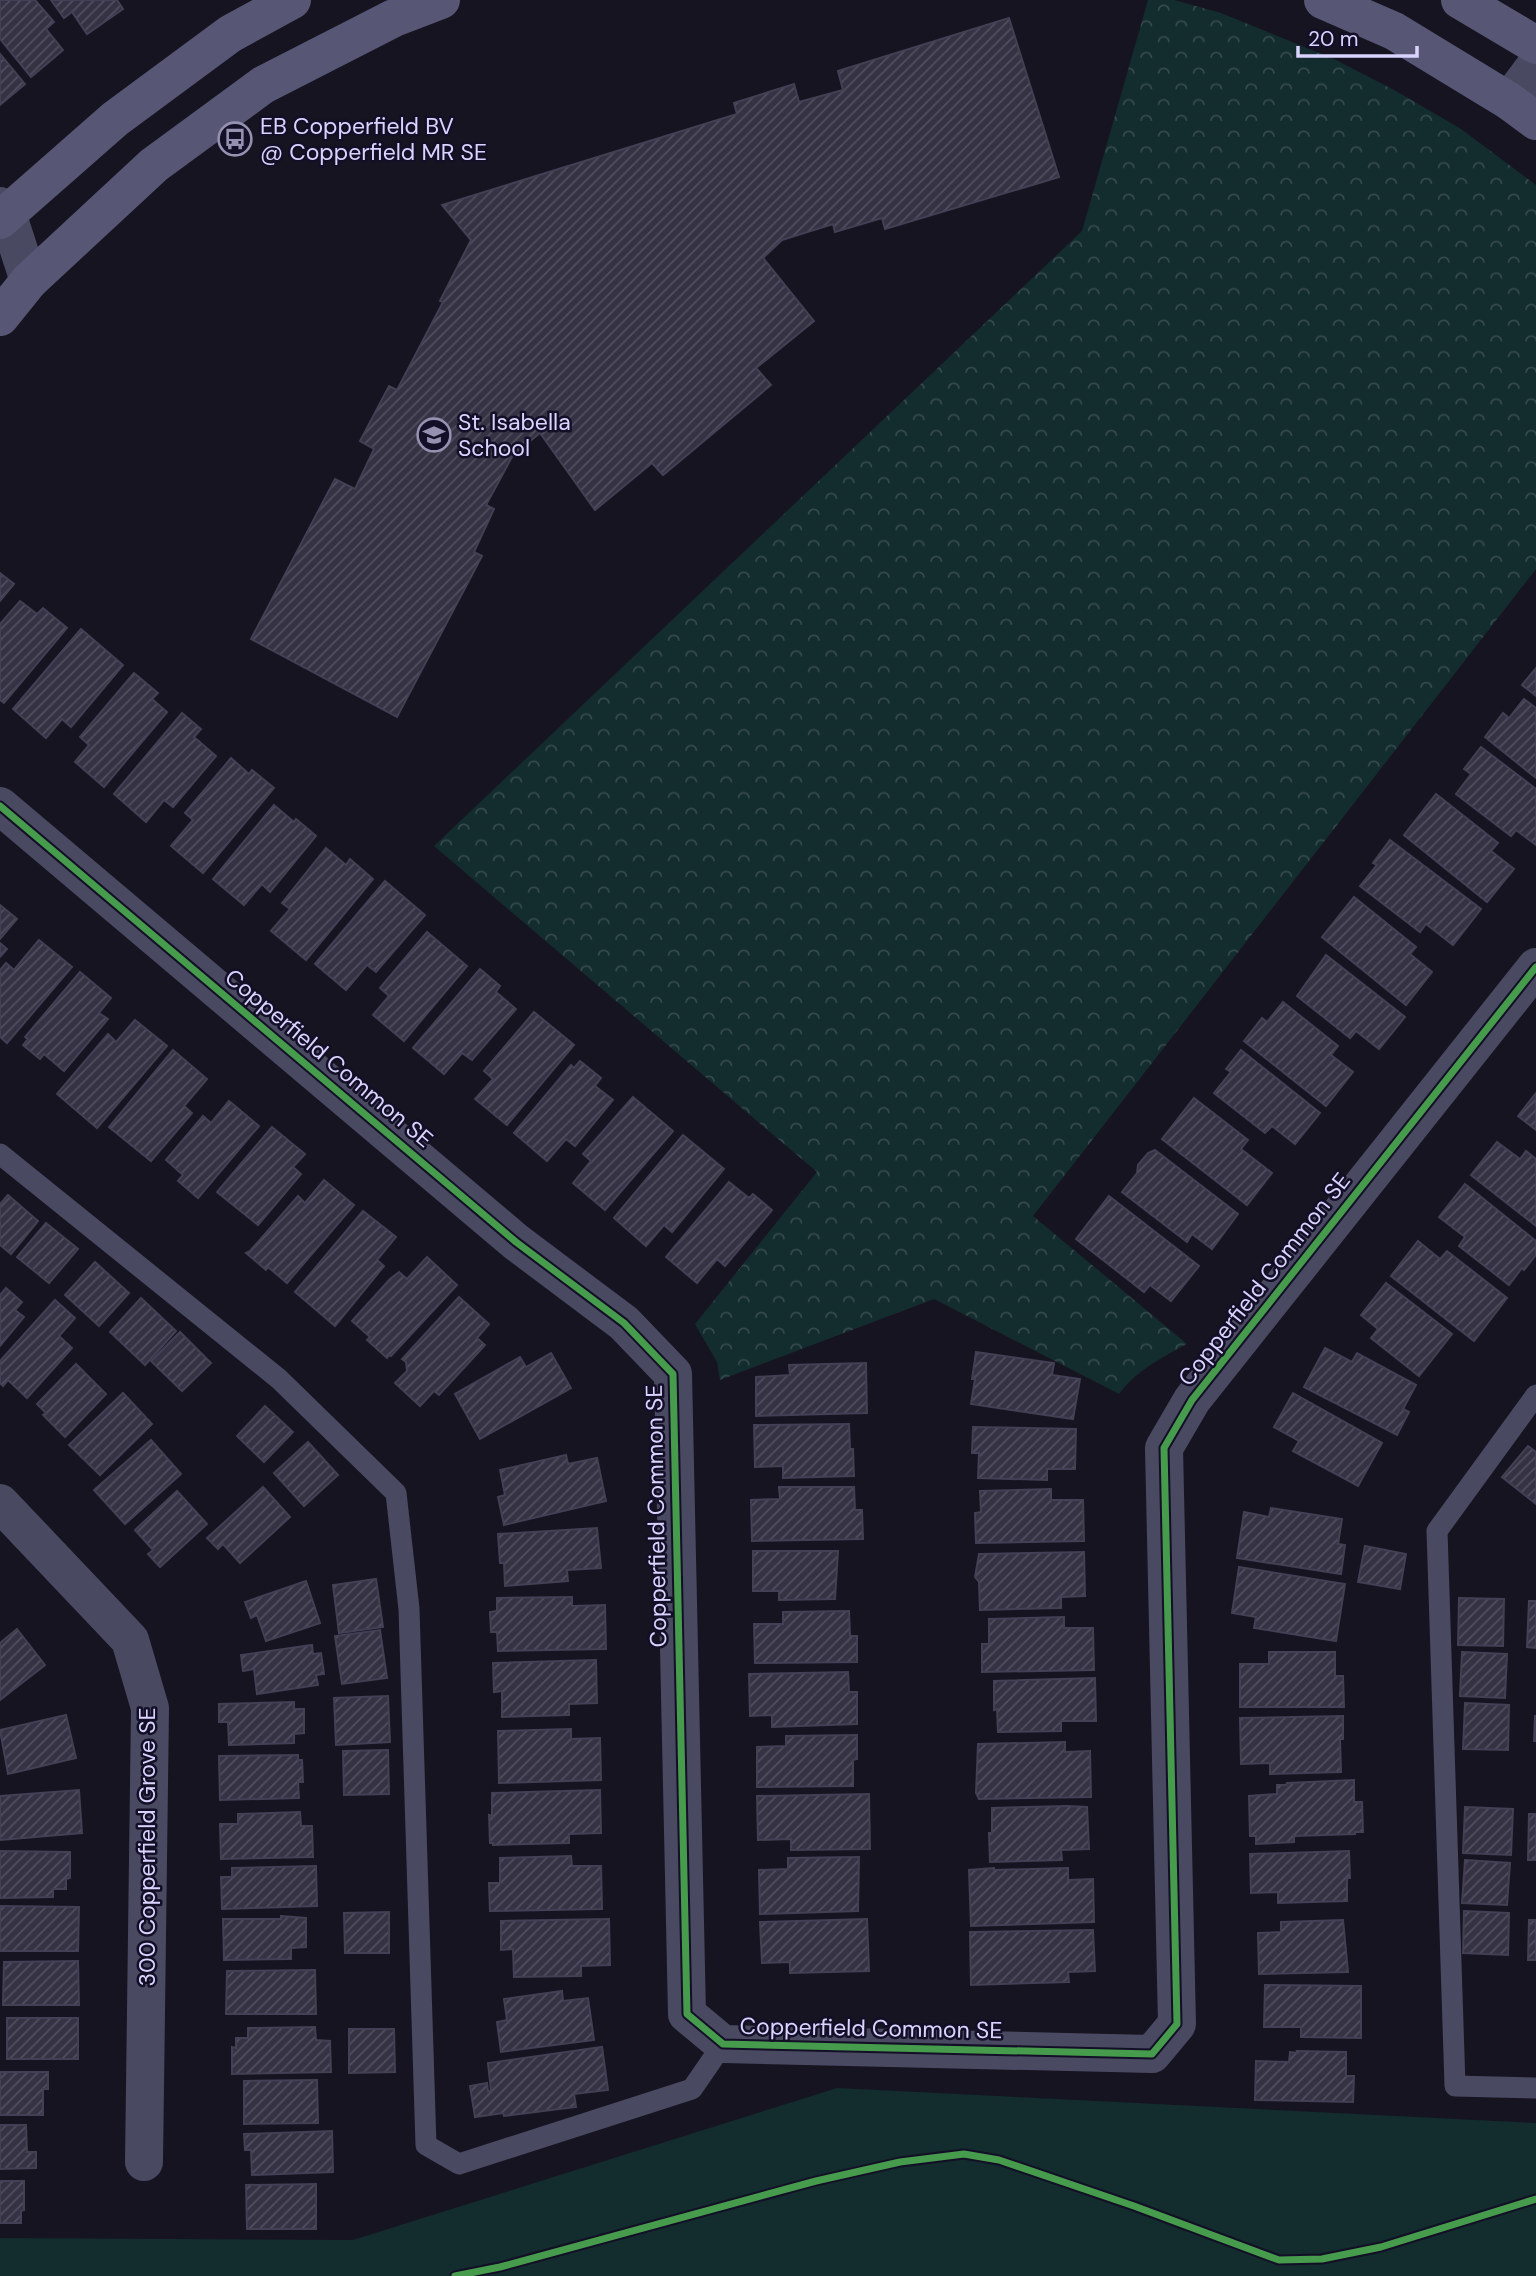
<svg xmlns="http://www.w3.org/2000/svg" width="1536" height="2276" viewBox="0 0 1536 2276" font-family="'DM Sans',sans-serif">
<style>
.grass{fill:#132c2d}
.park{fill:url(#park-crowns)}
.building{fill:url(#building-hatch);stroke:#433f54;stroke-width:2}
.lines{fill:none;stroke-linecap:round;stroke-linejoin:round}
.lane{stroke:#4a4962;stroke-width:21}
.street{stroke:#4a4962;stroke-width:38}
.secondary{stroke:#575674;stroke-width:38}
.cycleway-casing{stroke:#130f26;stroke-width:11}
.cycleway{stroke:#469c4c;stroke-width:7}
.labels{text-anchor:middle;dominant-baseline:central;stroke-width:5;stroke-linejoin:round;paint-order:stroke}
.poi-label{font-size:23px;fill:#d9d4ff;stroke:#130f26;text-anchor:start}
.street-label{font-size:23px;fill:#d9d4ff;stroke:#130f26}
</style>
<defs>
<pattern id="park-crowns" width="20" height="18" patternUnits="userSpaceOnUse" patternTransform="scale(1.75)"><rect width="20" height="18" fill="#132c2d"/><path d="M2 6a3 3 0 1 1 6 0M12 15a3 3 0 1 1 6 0" fill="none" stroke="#354a4c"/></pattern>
<pattern id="building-hatch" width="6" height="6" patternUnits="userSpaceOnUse" patternTransform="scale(1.75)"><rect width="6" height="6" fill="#343243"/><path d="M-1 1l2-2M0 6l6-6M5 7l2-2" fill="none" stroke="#514f5f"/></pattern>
</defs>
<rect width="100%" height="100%" fill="#161421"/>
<!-- grass -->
<path class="grass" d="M837 2088 1536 2123V2276H0V2238L353 2240Z"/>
<!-- park -->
<path class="park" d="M1148 0H1174L1221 13 1334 59 1396 91 1461 129 1536 185V569L1033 1216 1187 1344C1161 1358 1137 1370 1119 1394L934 1299 720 1380 717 1362 695 1324 817 1172 434 846 1082 231Z"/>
<!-- building -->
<g class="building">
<path d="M0 0H35L54 22 46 29 63 50 31 77 0 39Z"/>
<path d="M51 0H117L123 9 87 34 72 12 64 18Z"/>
<path d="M1009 18 1059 177 885 229 882 218 835 232 833 224 782 240 763 258 814 321 756 368 771 385 663 475 652 463 595 510 540 433 513 455 486 505 494 509 474 552 482 556 397 717 251 639 335 479 355 489 374 449 360 441 389 386 397 390 443 302 440 301 471 240 442 205 737 114 734 103 794 84 799 102 843 90 838 71Z"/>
<path d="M0 54 25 84 0 105Z"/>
<path d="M0 573 14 584 0 601Z"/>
<path d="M20 601 37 614 43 608 67 628 4 703 0 700V624Z"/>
<path d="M81 629 123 665 71 727 62 719 46 738 13 709Z"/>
<path d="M1536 668V696L1522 685Z"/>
<path d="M134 673 158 693 152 699 167 712 104 787 75 762 89 745 80 737Z"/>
<path d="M1524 699 1536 708V778L1485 737 1503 713 1509 718Z"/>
<path d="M182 713 201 729 194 737 216 756 173 807 164 800 146 822 114 794Z"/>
<path d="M1481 747 1536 789V845L1516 830 1511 836 1456 794 1471 774 1464 769Z"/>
<path d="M231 758 249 774 252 770 274 788 203 873 171 846 193 820 185 813Z"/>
<path d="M1436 794 1498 843 1491 851 1514 869 1487 902 1404 835Z"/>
<path d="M274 805 294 822 296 819 316 836 270 892 262 884 244 905 213 879Z"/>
<path d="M1390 840 1481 909 1453 945 1426 924 1420 932 1360 886 1377 865 1373 863Z"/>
<path d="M326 848 346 865 350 859 373 879 306 960 271 931 290 909 282 903Z"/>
<path d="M385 881 425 915 376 972 367 965 346 990 315 964Z"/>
<path d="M1354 897 1416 947 1410 954 1432 972 1406 1005 1322 937Z"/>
<path d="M0 905 17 919 0 939Z"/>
<path d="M427 932 467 966 404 1041 373 1015 389 996 380 988Z"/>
<path d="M39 940 72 967 7 1043 0 1037V970L6 963 14 970Z"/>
<path d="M0 943 7 949 0 957Z"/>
<path d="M1326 955 1405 1017 1379 1049 1356 1031 1350 1038 1297 996Z"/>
<path d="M480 969 500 986 496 992 516 1009 472 1060 462 1053 444 1074 413 1048Z"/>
<path d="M80 972 111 998 99 1013 108 1019 64 1071 44 1054 40 1059 23 1045 28 1039 25 1037Z"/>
<path d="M1283 1002 1338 1046 1331 1055 1353 1072 1326 1106 1244 1041 1262 1018 1267 1022Z"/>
<path d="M534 1012 574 1045 507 1125 475 1099 493 1079 484 1071Z"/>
<path d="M135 1020 167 1046 97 1128 57 1094 108 1034 116 1042Z"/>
<path d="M173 1050 207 1079 184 1106 192 1113 151 1161 109 1127Z"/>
<path d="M1241 1050 1320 1113 1295 1144 1272 1126 1265 1133 1214 1093 1231 1072 1226 1069Z"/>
<path d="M580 1061 601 1078 595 1086 613 1100 575 1146 566 1139 547 1161 514 1133 571 1065 574 1068Z"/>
<path d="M1536 1093V1130L1518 1116Z"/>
<path d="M633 1097 673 1131 605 1210 573 1183 591 1161 583 1154Z"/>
<path d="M1194 1098 1248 1140 1241 1149 1272 1173 1247 1205 1162 1139Z"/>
<path d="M229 1101 259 1126 198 1198 178 1181 183 1175 166 1160 203 1116 211 1123Z"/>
<path d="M272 1127 305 1154 293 1167 301 1174 258 1225 217 1192Z"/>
<path d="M683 1135 724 1169 672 1232 664 1225 646 1246 614 1218Z"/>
<path d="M1497 1142 1520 1159 1526 1151 1536 1159V1226L1471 1175Z"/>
<path d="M1155 1150 1238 1214 1212 1249 1192 1234 1187 1242 1122 1192 1137 1173 1138 1165 1148 1153Z"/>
<path d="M324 1180 354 1205 287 1283 268 1267 266 1270 246 1253 250 1251 298 1196 305 1203Z"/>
<path d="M729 1182 749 1198 753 1194 772 1210 725 1266 717 1259 697 1283 666 1257Z"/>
<path d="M1465 1184 1536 1241V1255L1524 1270 1522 1268 1509 1285 1459 1246 1465 1237 1439 1217Z"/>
<path d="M8 1195 38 1221 11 1254 0 1245V1204Z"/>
<path d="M1109 1196 1199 1266 1171 1301 1150 1285 1144 1292 1076 1239Z"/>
<path d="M363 1211 396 1237 377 1260 384 1266 335 1326 295 1292Z"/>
<path d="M46 1223 78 1249 49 1283 17 1257Z"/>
<path d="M1418 1241 1440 1259 1447 1251 1507 1298 1474 1341 1391 1276Z"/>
<path d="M427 1257 457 1285 391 1356 389 1355 387 1358 367 1340 370 1337 352 1321 390 1279 399 1272 407 1279Z"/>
<path d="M95 1262 129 1293 99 1326 65 1295Z"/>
<path d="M1386 1283 1452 1334 1419 1376 1371 1338 1378 1329 1361 1315Z"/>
<path d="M6 1288 22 1302 15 1310 24 1317 0 1346V1295Z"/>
<path d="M459 1297 489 1324 477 1338 485 1345 439 1395 434 1391 420 1406 395 1383 407 1371 406 1362 402 1359Z"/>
<path d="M141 1298 176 1331 145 1365 110 1332Z"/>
<path d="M55 1300 75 1318 59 1336 72 1348 27 1398 8 1380 3 1386 0 1383V1361Z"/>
<path d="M180 1332 211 1363 182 1391 151 1361Z"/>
<path d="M1325 1348 1352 1362 1357 1353 1416 1385 1403 1409 1409 1412 1397 1435 1304 1387Z"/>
<path d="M976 1352 1054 1363 1052 1375 1080 1379 1073 1419 971 1404 975 1379H972Z"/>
<path d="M551 1353 571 1388 480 1439 455 1394 520 1357 526 1367Z"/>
<path d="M866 1363 867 1413 756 1416V1377L790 1375 789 1365Z"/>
<path d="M76 1364 106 1394 65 1437 43 1415 46 1413 37 1404Z"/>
<path d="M123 1393 152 1424 100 1475 69 1445Z"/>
<path d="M1293 1393 1382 1443 1358 1486 1293 1451 1299 1441 1274 1427Z"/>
<path d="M265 1406 293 1432 264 1462 237 1436Z"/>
<path d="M849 1424 850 1449H853L854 1476 783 1478V1466L755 1467 754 1425Z"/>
<path d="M973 1427 1076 1429 1075 1469H1047V1480L978 1478 979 1453H972Z"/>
<path d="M151 1440 181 1474 125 1524 94 1490Z"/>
<path d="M308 1442 338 1475 304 1506 274 1473Z"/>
<path d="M1528 1446 1536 1452V1504L1502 1477Z"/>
<path d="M566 1455 568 1464 597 1458 606 1501 504 1525 498 1497 505 1495 500 1470Z"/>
<path d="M263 1487 290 1517 240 1563 223 1544 218 1549 207 1538Z"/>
<path d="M779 1487H854L855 1510H862L863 1539 752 1541 751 1500 780 1499Z"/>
<path d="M1051 1489V1500H1083L1084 1541 976 1543 975 1513 981 1512 980 1491Z"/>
<path d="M177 1491 207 1524 160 1567 148 1554 153 1550 135 1530Z"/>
<path d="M1271 1508 1342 1519 1338 1544 1345 1545 1341 1574 1237 1558 1244 1512 1269 1517Z"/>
<path d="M597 1528 601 1568 567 1570 568 1581 505 1586 504 1563H500L498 1534Z"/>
<path d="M1365 1546 1406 1554 1400 1589 1358 1582Z"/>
<path d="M753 1551H838L835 1599 779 1600V1591H753Z"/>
<path d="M1084 1552 1085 1596 1061 1597V1608L980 1610 979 1582 975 1577 979 1554Z"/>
<path d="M1239 1567 1345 1584 1336 1641 1254 1628 1256 1617 1232 1613Z"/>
<path d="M376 1579 383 1627 339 1633 333 1585Z"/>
<path d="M306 1581 320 1623 266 1641 257 1615 251 1618 245 1602Z"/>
<path d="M572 1597V1606L605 1605 606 1649 498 1651 497 1632H491L490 1612 497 1611V1598Z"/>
<path d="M1459 1598 1504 1599 1503 1646 1458 1645Z"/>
<path d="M1529 1601H1536V1648L1527 1647Z"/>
<path d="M849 1611 850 1636H857V1662L755 1663 754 1624H783V1612Z"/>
<path d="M1064 1617V1628H1093L1094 1670 982 1672V1644H989V1619Z"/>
<path d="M17 1629 45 1665 0 1700V1643Z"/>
<path d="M380 1630 387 1678 342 1684 335 1636Z"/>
<path d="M312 1645 313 1654 321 1653 324 1674 316 1675 318 1685 257 1694 254 1669 243 1671 241 1655Z"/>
<path d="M1269 1652H1335V1676H1343L1344 1707H1240V1664H1269Z"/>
<path d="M1462 1652 1507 1654 1505 1698 1460 1696Z"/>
<path d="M596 1660 597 1703 569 1704V1715L502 1717V1691L494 1692 493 1663Z"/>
<path d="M848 1672 849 1692H857V1724L772 1727V1715L750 1716 749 1674Z"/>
<path d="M1095 1678 1096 1721H1061V1731L998 1732 997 1709 994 1710V1681Z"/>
<path d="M388 1696 390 1742 336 1745 334 1698Z"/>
<path d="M294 1702V1709H304V1733L294 1734V1743L229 1745 228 1722H219V1704Z"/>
<path d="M1465 1703 1509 1705 1508 1750 1463 1749Z"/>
<path d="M66 1715 76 1758 8 1774 0 1730Z"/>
<path d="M1343 1716V1739H1340L1341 1772 1270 1774V1763L1241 1764 1240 1718Z"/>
<path d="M1535 1716H1536V1741H1534Z"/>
<path d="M571 1729V1739L600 1738 601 1780 499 1783 498 1731Z"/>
<path d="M857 1735V1759L853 1760V1786L757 1787V1747L786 1746V1736Z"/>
<path d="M1065 1742V1752L1090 1751 1091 1797 979 1799 976 1793 978 1744Z"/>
<path d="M388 1750 389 1794 344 1795 343 1751Z"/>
<path d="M298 1755V1760H302L303 1782H298L299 1798 220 1800 219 1756Z"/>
<path d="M1354 1780V1802H1362L1363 1832H1355V1834L1294 1836V1842L1256 1844V1836H1250L1249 1796 1277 1794V1785H1286L1287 1783Z"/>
<path d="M79 1790 82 1833 0 1840V1796Z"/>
<path d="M600 1790 601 1833 569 1834V1843L493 1845V1843H490L489 1815 492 1816V1793Z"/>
<path d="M869 1794 870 1849 791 1850V1839L758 1840 757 1796Z"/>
<path d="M1068 1806 1087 1807 1089 1849 1061 1850 1062 1860 990 1862 989 1833H992V1808Z"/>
<path d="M1465 1807 1513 1809 1511 1855 1463 1853Z"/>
<path d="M300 1812 301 1826H312L313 1857 221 1859 220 1824H238V1814Z"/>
<path d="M1529 1814H1536V1860H1528Z"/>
<path d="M0 1851 70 1852V1878L66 1879V1889H53V1897L0 1898Z"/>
<path d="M1349 1851 1350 1878H1347V1901L1278 1903V1892L1251 1893 1250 1854Z"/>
<path d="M571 1856 572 1866H601L602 1909 490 1911 489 1883H500V1858Z"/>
<path d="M859 1857 858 1911 760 1914 759 1870 788 1869V1858Z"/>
<path d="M1465 1860 1510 1863 1507 1905 1462 1903Z"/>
<path d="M316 1866 317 1906 222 1909 221 1877H232V1868Z"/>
<path d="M994 1868V1870L1068 1868V1880L1093 1879 1094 1922 971 1926 969 1870Z"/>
<path d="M0 1906 79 1907 78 1951H0Z"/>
<path d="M1464 1911 1509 1913 1508 1955 1463 1953Z"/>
<path d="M389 1912V1953H345L344 1913Z"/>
<path d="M281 1916 306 1918V1947L291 1948V1959L224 1960 223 1919H281Z"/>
<path d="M609 1919 610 1965 581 1966V1976L514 1977 513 1949 501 1950V1921Z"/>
<path d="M867 1919 869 1971 790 1973V1962L762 1963 760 1922Z"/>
<path d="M1343 1920 1348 1972 1259 1974 1258 1933 1281 1932V1922Z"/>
<path d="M1529 1920H1536V1960H1528Z"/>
<path d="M1093 1930 1095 1971 1068 1972 1069 1982 971 1985 970 1932Z"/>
<path d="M78 1961 79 2005H3L4 1962Z"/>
<path d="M315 1970 316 2014H226L227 1971Z"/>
<path d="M1265 1985 1361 1986V2038L1301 2037V2027H1264Z"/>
<path d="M562 1991 563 2001 588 1998 594 2040 501 2052 497 2022 507 2020 504 1999Z"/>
<rect x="7" y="2018" width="71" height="41"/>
<path d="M315 2027 316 2040 330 2041 331 2072 232 2074V2047L236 2048V2038H248V2028Z"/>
<path d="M349 2029H394L395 2072 349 2073Z"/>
<path d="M602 2047 608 2090 574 2094 576 2107 504 2116 503 2113 475 2117 470 2086 487 2083 488 2091H491L488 2063Z"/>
<path d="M1297 2051 1346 2052V2076H1354L1353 2102 1255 2100 1256 2061 1289 2062 1290 2052 1298 2053Z"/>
<path d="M0 2072H48V2089H43V2115H0Z"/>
<path d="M317 2080 318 2123 244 2124V2081Z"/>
<path d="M0 2125H26L27 2152H36V2168L0 2169Z"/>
<path d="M332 2131 333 2172 252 2175 251 2150H245L244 2134Z"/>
<path d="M0 2181H24V2210L21 2211V2223H0Z"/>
<path d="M316 2184V2229H247L246 2185Z"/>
</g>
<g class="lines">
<!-- lane -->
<g class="lane">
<path d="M0 1154 279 1379 396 1493 409 1609 426 2145 459 2164 692 2089 723 2044"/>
<path d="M1536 1395 1437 1531 1455 2086 1536 2088"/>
</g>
<!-- street -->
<g class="street">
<path d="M1509 101 1536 65"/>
<path d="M0 206 7 213 29 281"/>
<path d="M0 806 516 1242 624 1323 673 1374 687 2014 723 2044 1152 2054 1177 2024 1164 1448 1192 1400 1536 967"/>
<path d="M0 1503 130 1640 150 1708 144 2162"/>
</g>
<!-- secondary -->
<g class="secondary">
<path d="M1323 0 1394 31 1509 101 1536 121"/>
<path d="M1460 0 1536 45"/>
<path d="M0 220 115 119 230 34 292 0"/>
<path d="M0 317 29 281 154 165 263 85 394 18 441 0"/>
</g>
<defs>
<g id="cycleway">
<path d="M0 806 516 1242 624 1323 673 1374 687 2014 723 2044 1152 2054 1177 2024 1164 1448 1192 1400 1536 967"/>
<path d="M455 2276 500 2267 816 2181 900 2162 964 2154 999 2160 1134 2206 1279 2260 1322 2259 1381 2247 1536 2199"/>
</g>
</defs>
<!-- cycleway casing -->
<use href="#cycleway" class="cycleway-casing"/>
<!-- cycleway -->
<use href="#cycleway" class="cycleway"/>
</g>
<!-- icons -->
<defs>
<symbol id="bus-ring" viewBox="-11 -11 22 22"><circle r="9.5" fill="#130f26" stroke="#9591b1" stroke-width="1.5"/><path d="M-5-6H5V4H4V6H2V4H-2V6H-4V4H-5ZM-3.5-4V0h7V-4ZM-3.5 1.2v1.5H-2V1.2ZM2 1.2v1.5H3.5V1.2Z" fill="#9591b1"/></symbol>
<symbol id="school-ring" viewBox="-11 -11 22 22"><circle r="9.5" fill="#130f26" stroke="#9591b1" stroke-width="1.5"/><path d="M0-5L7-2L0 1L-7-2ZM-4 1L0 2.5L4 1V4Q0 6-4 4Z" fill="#9591b1"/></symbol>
</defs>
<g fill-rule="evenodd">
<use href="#bus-ring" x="216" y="120" width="38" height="38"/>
<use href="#school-ring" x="415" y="416" width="38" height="38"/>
</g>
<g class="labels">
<!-- poi labels -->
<g class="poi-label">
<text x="260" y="126">EB Copperfield BV<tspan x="260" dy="26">@ Copperfield MR SE</tspan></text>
<text x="458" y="422">St. Isabella<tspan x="458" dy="26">School</tspan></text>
</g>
<!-- street labels -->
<g class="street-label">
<text transform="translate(329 1058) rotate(40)">Copperfield Common SE</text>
<text transform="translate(1264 1279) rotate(-52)">Copperfield Common SE</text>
<text transform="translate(656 1516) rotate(-91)">Copperfield Common SE</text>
<text transform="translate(147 1847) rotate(-90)">300 Copperfield Grove SE</text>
<text transform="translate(871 2028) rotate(1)">Copperfield Common SE</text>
</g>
</g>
<!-- scale -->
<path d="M1298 46v10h119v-10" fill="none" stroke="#d9d4ff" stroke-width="3.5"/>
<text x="1308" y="46" font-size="21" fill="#d9d4ff" stroke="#130f26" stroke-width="5" paint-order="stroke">20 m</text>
</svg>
